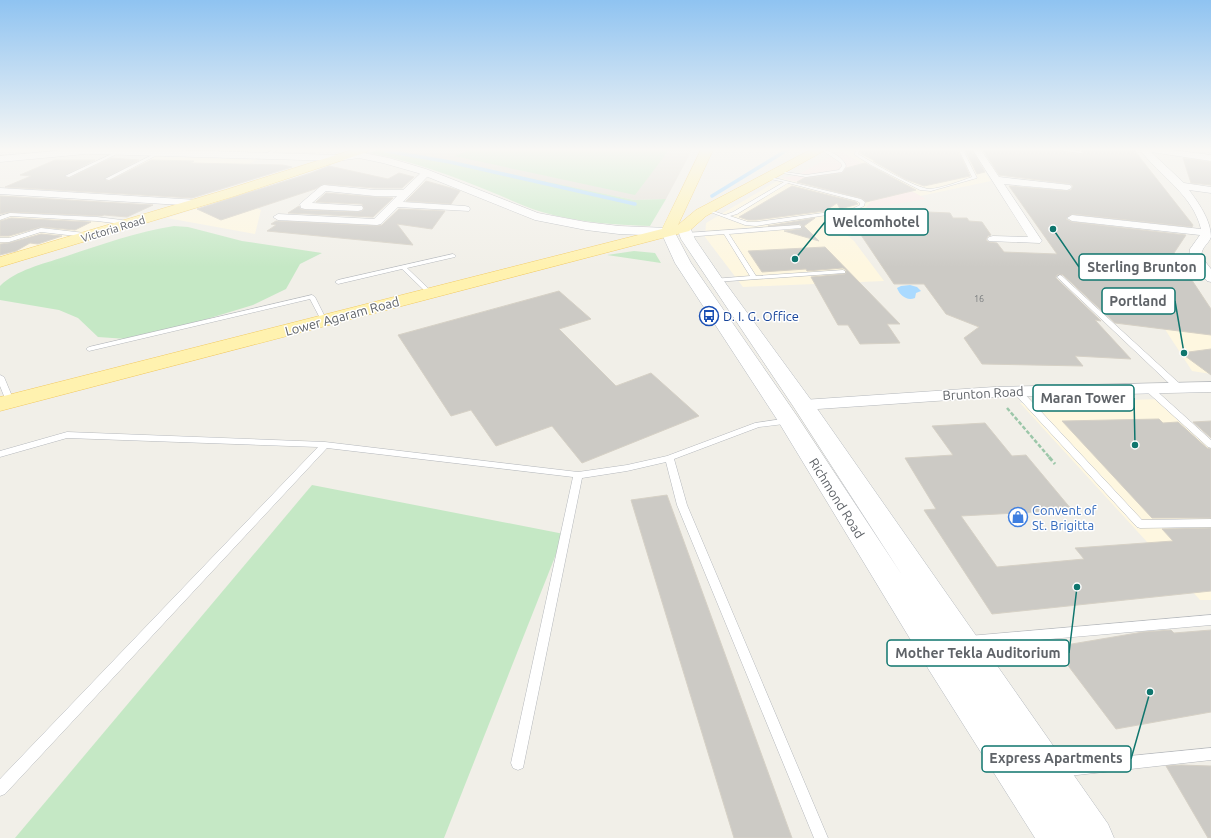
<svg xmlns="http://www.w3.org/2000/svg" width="1211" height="838" viewBox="0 0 1211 838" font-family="Ubuntu,sans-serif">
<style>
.commercial{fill:#fef7e0}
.education{fill:#e1ded6}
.medical{fill:#fce8e6}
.green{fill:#c5e8c5}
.water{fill:#aadaff}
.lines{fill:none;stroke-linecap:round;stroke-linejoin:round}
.stream{stroke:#aadaff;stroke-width:3.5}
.building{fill:#cccac5;stroke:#d6d1c6}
.service-casing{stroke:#b5b8bc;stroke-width:1}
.minor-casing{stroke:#b5b8bc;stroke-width:1}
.tertiary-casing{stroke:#b5b8bc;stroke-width:1}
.secondary-casing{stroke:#b6babf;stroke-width:1}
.primary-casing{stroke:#f2c960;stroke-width:1}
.path-far1{stroke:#9cc7a9;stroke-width:2.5;stroke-dasharray:4 2;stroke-linecap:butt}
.path{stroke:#9cc7a9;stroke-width:3;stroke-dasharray:5 2.5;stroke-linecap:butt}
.service{fill:#fff;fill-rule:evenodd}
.minor{fill:#fff;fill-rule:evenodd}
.tertiary{fill:#fff;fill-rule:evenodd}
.secondary{fill:#fff;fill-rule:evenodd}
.primary{fill:#fff2af;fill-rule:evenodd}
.labels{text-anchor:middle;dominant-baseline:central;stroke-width:3;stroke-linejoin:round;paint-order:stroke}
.far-number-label{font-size:9px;fill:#7a7d7f}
.far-street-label{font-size:11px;fill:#5f6368;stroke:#fff}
.street-label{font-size:13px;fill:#5f6368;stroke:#fff}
.transit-label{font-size:13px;fill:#164399;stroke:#fff;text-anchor:start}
.shop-label{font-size:13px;fill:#366cbe;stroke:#fff;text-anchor:start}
.leader{fill:none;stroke:#0f766e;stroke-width:1.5}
.callout-dot{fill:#0f766e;stroke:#fff;stroke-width:1.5}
.callout{fill:#fff;stroke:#0f766e;stroke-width:1.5}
.callout-label{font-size:14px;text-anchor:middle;font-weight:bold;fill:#5f6368}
</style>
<rect width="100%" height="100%" fill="#f1efe8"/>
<!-- commercial -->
<g class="commercial">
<path d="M843 150H971L991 181 920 196 840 151Z"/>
<path d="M151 156 256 160 213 185 103 181Z"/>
<path d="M782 178 872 201 865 209 826 218 854 241 884 281 743 287 705 237 706 223Z"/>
<path d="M232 197 261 210 255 234 167 218Z"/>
<path d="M8 212 126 220 0 257V215Z"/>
<path d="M1159 320 1211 327V374L1192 371Z"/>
<path d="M1163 399 1211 440V600H1200L1020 403Z"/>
</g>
<!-- education -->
<path class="education" d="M387 150H692L666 199 634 200Z"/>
<!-- medical -->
<path class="medical" d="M840 151 926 199 865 209 872 201 782 178 798 175Z"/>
<!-- green -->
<g class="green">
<path d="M378 150 404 152 634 200 666 199 650 226C614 225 576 222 542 212 525 207 509 199 494 193 453 176 413 161 369 153Z"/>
<path d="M470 150H669L635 195 454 156Z"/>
<path d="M174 226 188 227 242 241 322 253 300 264 286 289 253 305 164 332 127 339 98 337 78 318 59 310 0 300V286C16 270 43 264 64 257 100 245 136 232 174 226Z"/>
<path d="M634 251 655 253 661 263 607 255Z"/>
<path d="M312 485 564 534 444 838H15Z"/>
</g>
<!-- water -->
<path class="water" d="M910 285 917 287 921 291 916 293 915 298C907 301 900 296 897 288L901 286Z"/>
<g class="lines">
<!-- stream -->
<g class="stream">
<path d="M386 151 450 162 635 204"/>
<path d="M712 196 787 150"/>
</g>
</g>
<!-- building -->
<g class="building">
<path d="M861 150H958L970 176 924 186 905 179 873 161H875L860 153Z"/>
<path d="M965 150H972L985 172 977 174Z"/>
<path d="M983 150H1057L1058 151 1081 154 1084 152 1081 150H1134L1193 225 1192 227 1072 214 1066 219 1072 222 1186 235 1174 253 1211 309V335L1115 323 1063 275 1059 274 1056 276V278L1101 321 1095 320 1131 359 1075 356 1083 366 982 364 964 338 979 327 946 314 924 284H894L861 235H851L842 214 854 212 862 209 950 213 953 218H967L969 221 982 222 991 235 988 236 986 240 989 242 997 243 1004 252 1057 254 1009 186 1067 191 1071 190 1073 186 1070 184 999 175Z"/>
<path d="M111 158 139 160 104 179 109 181 151 160 194 161 191 163 283 165 292 167 192 198 5 187 31 176 20 175 55 160H95L64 176 69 178Z"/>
<path d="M1183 158 1211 162V185L1191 183Z"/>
<path d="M865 163 916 190 866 202 861 198 797 182 804 178 842 173 846 168Z"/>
<path d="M329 166 388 179 399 173 414 177 402 188H375L324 184 315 189 221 220 197 209 311 173Z"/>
<path d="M426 181 451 188 460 191 451 204 406 201Z"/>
<path d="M792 186 856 202 858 204 840 209 837 203 825 211 756 220H748L739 217Z"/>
<path d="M326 193 375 197 393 198 373 217 288 213 299 206 301 209 305 210 358 212 362 211 364 209 362 204 316 202Z"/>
<path d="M0 196 153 205 127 217 104 215 102 216 10 212 0 214Z"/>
<path d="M399 209 445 211 432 229 397 224 413 245 267 231 276 225 271 224 276 221 377 226 382 225Z"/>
<path d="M11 218 91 222 75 230 41 227 9 236H0V221Z"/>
<path d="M815 218 804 226 819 241 784 231 801 229 802 226 800 224 768 226Z"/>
<path d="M41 234 62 236 38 244 30 243 16 251 0 255V244L9 243Z"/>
<path d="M825 247 900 324H887L900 343 860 344 848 325H838L811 277 845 274 846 273V270L843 268 807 271 806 269 762 272 748 251Z"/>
<path d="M559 291 591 319 559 329 616 386 651 373 699 416 582 463 552 426 496 446 471 410 451 416 398 335Z"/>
<path d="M1211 349V375L1181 353Z"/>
<path d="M1159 419 1163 423 1178 422 1207 448 1211 449V518H1152L1062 421Z"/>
<path d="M1211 421V438L1193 422Z"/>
<path d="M985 423 1012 456 1026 455 1072 510 961 516 997 567 1084 559 1075 548 1173 541 1162 529 1211 528V591L992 614 924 510 936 509 905 458 953 455 932 426Z"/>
<path d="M667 495 792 838H734L631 500Z"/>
<path d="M1171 630 1174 633 1211 630V712L1116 729 1054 647 1143 632Z"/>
<path d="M1181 765 1211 766V838H1208L1166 766Z"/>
</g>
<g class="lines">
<defs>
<g id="service">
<path d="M272 150H277L268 156H266V154Z"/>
<path d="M822 150C830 150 844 158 846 166L842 172 806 177 776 172 778 171 806 175 839 170 842 166 841 163Z"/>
<path d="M856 150H860L858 154C872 162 916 189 930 189 942 188 961 181 972 177L959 150H963L977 178 931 191 920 190 871 165 855 155Z"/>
<path d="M1058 150H1073L1083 152 1081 153Z"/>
<path d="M118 151 121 152 69 177 65 176Z"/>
<path d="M158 152 161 153 109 180 105 179Z"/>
<path d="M766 176 861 199 865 202 864 206 853 211 756 226 745 225 705 210 707 209 725 215 733 212 784 182 766 178ZM788 183 857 201 860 203V205L852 209 756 222H748L730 216 737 214Z"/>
<path d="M10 213 97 217 130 221 133 223 130 225 97 221 11 216 0 220V216Z"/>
<path d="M799 225 801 226V228L729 234 756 276 843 270 845 271V273L715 282 713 281V279L750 276 724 234 686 237 683 235 686 233Z"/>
<path d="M41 228 85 233 88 235 85 237 41 232 9 242H0V238H9Z"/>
<path d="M453 254 456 256 455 257 407 268 432 292 433 293 430 295 428 294 402 269 338 284 335 282 338 280Z"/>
<path d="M1060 275 1062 276 1180 384 1181 386 1180 388H1174L1058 278 1057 277Z"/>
<path d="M312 295 315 297 327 321 326 322H322L310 299 89 351 86 349 89 347Z"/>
<path d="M0 375 4 377 14 401 13 403H7L6 401 0 386Z"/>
<path d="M1144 385H1150L1211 440V448L1208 447 1144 389 1143 387Z"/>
<path d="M1014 389H1020L1142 520 1211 519V527L1140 528 1137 527 1014 393 1013 391Z"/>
<path d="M789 418 792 419 793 421 792 423 759 427 674 459 687 505 828 838H814L677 505 666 462 627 471 582 478 523 768 518 770 513 768 511 763 573 477 327 448 5 794 0 796V779L318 447 67 438 0 457V451L67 432 325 442 578 472 627 465 667 456 755 423Z"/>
<path d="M1211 615V625L969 646 965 645 963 641 965 637 969 636Z"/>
<path d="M1211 748V760L1059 777 1054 775 1052 770 1054 765 1059 763Z"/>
</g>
<g id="minor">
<path d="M68 150 89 151 85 154 0 162V156Z"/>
<path d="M973 150H981L999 177 1070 185 1072 187 1070 189 1067 190 1004 184 1042 241 1040 243 989 241 987 239 989 237 993 236 1028 237Z"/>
<path d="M1140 150H1172L1211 155V161L1151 152 1184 183 1211 187V193L1189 190C1198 202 1211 220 1211 237 1208 245 1202 246 1201 256L1211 269V282L1207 281 1189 256 1190 249 1200 235 1072 221 1067 218 1072 215 1201 229C1193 195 1160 176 1140 150Z"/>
<path d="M426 170 429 171 431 173 429 175 403 202 465 206 469 207 470 209 469 211 398 207 381 224 377 225 278 220 273 217 278 214 374 219 397 196H375L326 191 312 203 362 206 363 208 362 210 358 211 305 209 301 208 300 204 321 186 324 185 375 190H403L423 171Z"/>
<path d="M0 188 198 200 203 203 198 206 0 194Z"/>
<path d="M1211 382V392L994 397 803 410 797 409 795 405 797 401 803 400 994 387Z"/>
</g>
<path id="tertiary" d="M57 150H172L337 155 359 152 389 158 426 169 538 213 586 222 619 226 668 228 673 229 675 232 673 235 668 236 619 234 586 230 535 220 418 173 383 163 359 158 337 161 62 153Z"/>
<path id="secondary" d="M684 224 689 225 695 239 721 277 811 400 1108 824 1114 838H1035L929 670 778 421 675 263 661 232 663 229 668 228 673 229 691 263 797 416 902 575 793 406 681 239 677 228 679 225Z"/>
<g id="primary">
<path d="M352 150H369L367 152 235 196 0 267V257L225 190Z"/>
<path d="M701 150H713L678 225 696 210 810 150H824L822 152 706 216 689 231 0 411V397L662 229Z"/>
</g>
</defs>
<!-- service casing -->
<use href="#service" class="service-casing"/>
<!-- minor casing -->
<use href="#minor" class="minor-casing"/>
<!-- tertiary casing -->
<use href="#tertiary" class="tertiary-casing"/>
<!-- secondary casing -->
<use href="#secondary" class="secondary-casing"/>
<!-- primary casing -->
<use href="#primary" class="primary-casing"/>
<!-- path-far1 -->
<path class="path-far1" d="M1007 408 1050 458"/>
<!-- path -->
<path class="path" d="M1049 457 1055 464"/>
<!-- service -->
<use href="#service" class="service"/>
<!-- minor -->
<use href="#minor" class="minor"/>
<!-- tertiary -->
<use href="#tertiary" class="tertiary"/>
<!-- secondary -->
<use href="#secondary" class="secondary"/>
<!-- primary -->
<use href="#primary" class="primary"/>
</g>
<!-- sky -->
<linearGradient id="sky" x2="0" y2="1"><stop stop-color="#8fc3f1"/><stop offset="0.56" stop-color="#f9f8f5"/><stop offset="1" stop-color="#f9f8f5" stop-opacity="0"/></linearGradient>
<rect width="1211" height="267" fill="url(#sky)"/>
<!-- icons -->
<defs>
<symbol id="bus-ring" viewBox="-11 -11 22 22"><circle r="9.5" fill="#fff" stroke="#1a4fb4" stroke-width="1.5"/><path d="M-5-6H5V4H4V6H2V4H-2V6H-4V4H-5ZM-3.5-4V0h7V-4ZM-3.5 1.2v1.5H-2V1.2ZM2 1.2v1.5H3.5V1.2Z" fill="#1a4fb4"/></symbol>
<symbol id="shop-ring" viewBox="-11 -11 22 22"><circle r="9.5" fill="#fff" stroke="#3f7fe0" stroke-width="1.5"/><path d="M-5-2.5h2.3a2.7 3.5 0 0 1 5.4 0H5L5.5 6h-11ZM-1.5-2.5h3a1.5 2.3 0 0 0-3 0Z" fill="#3f7fe0"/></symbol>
</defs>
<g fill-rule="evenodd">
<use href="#bus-ring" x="698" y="305" width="22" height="22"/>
<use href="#shop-ring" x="1007" y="506" width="22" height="22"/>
</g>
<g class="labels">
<!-- far-number labels -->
<g class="far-number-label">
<text x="979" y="299">16</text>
</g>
<!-- far-street labels -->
<g class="far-street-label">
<text transform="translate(113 229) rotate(-17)">Victoria Road</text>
</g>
<!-- street labels -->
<g class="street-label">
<text transform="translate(342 316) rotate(-15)">Lower Agaram Road</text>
<text transform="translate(983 393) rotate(-3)">Brunton Road</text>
<text transform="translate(837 498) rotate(58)">Richmond Road</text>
</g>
<!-- transit labels -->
<g class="transit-label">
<text x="723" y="316">D. I. G. Office</text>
</g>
<!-- shop labels -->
<g class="shop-label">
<text x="1032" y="510">Convent of<tspan x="1032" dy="15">St. Brigitta</tspan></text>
</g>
</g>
<!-- callouts -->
<path class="leader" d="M795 259L825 222M1053 229L1079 267M1184 353L1175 301M1135 445L1134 398M1077 587L1069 653M1150 692L1131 759"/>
<g class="callout-dot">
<circle cx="795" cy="259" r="4"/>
<circle cx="1053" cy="229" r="4"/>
<circle cx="1184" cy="353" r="4"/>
<circle cx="1135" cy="445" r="4"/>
<circle cx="1077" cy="587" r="4"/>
<circle cx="1150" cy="692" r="4"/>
</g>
<g class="callout">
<rect x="825" y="209" width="103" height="26" rx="4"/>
<rect x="1079" y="254" width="126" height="26" rx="4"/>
<rect x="1102" y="288" width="73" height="26" rx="4"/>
<rect x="1033" y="385" width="101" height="26" rx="4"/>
<rect x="887" y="640" width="182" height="26" rx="4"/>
<rect x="982" y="746" width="149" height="26" rx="4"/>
</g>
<g class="callout-label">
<text x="876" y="227">Welcomhotel</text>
<text x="1142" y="272">Sterling Brunton</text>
<text x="1138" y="306">Portland</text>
<text x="1083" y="403">Maran Tower</text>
<text x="978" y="658">Mother Tekla Auditorium</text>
<text x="1056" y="763">Express Apartments</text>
</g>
</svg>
